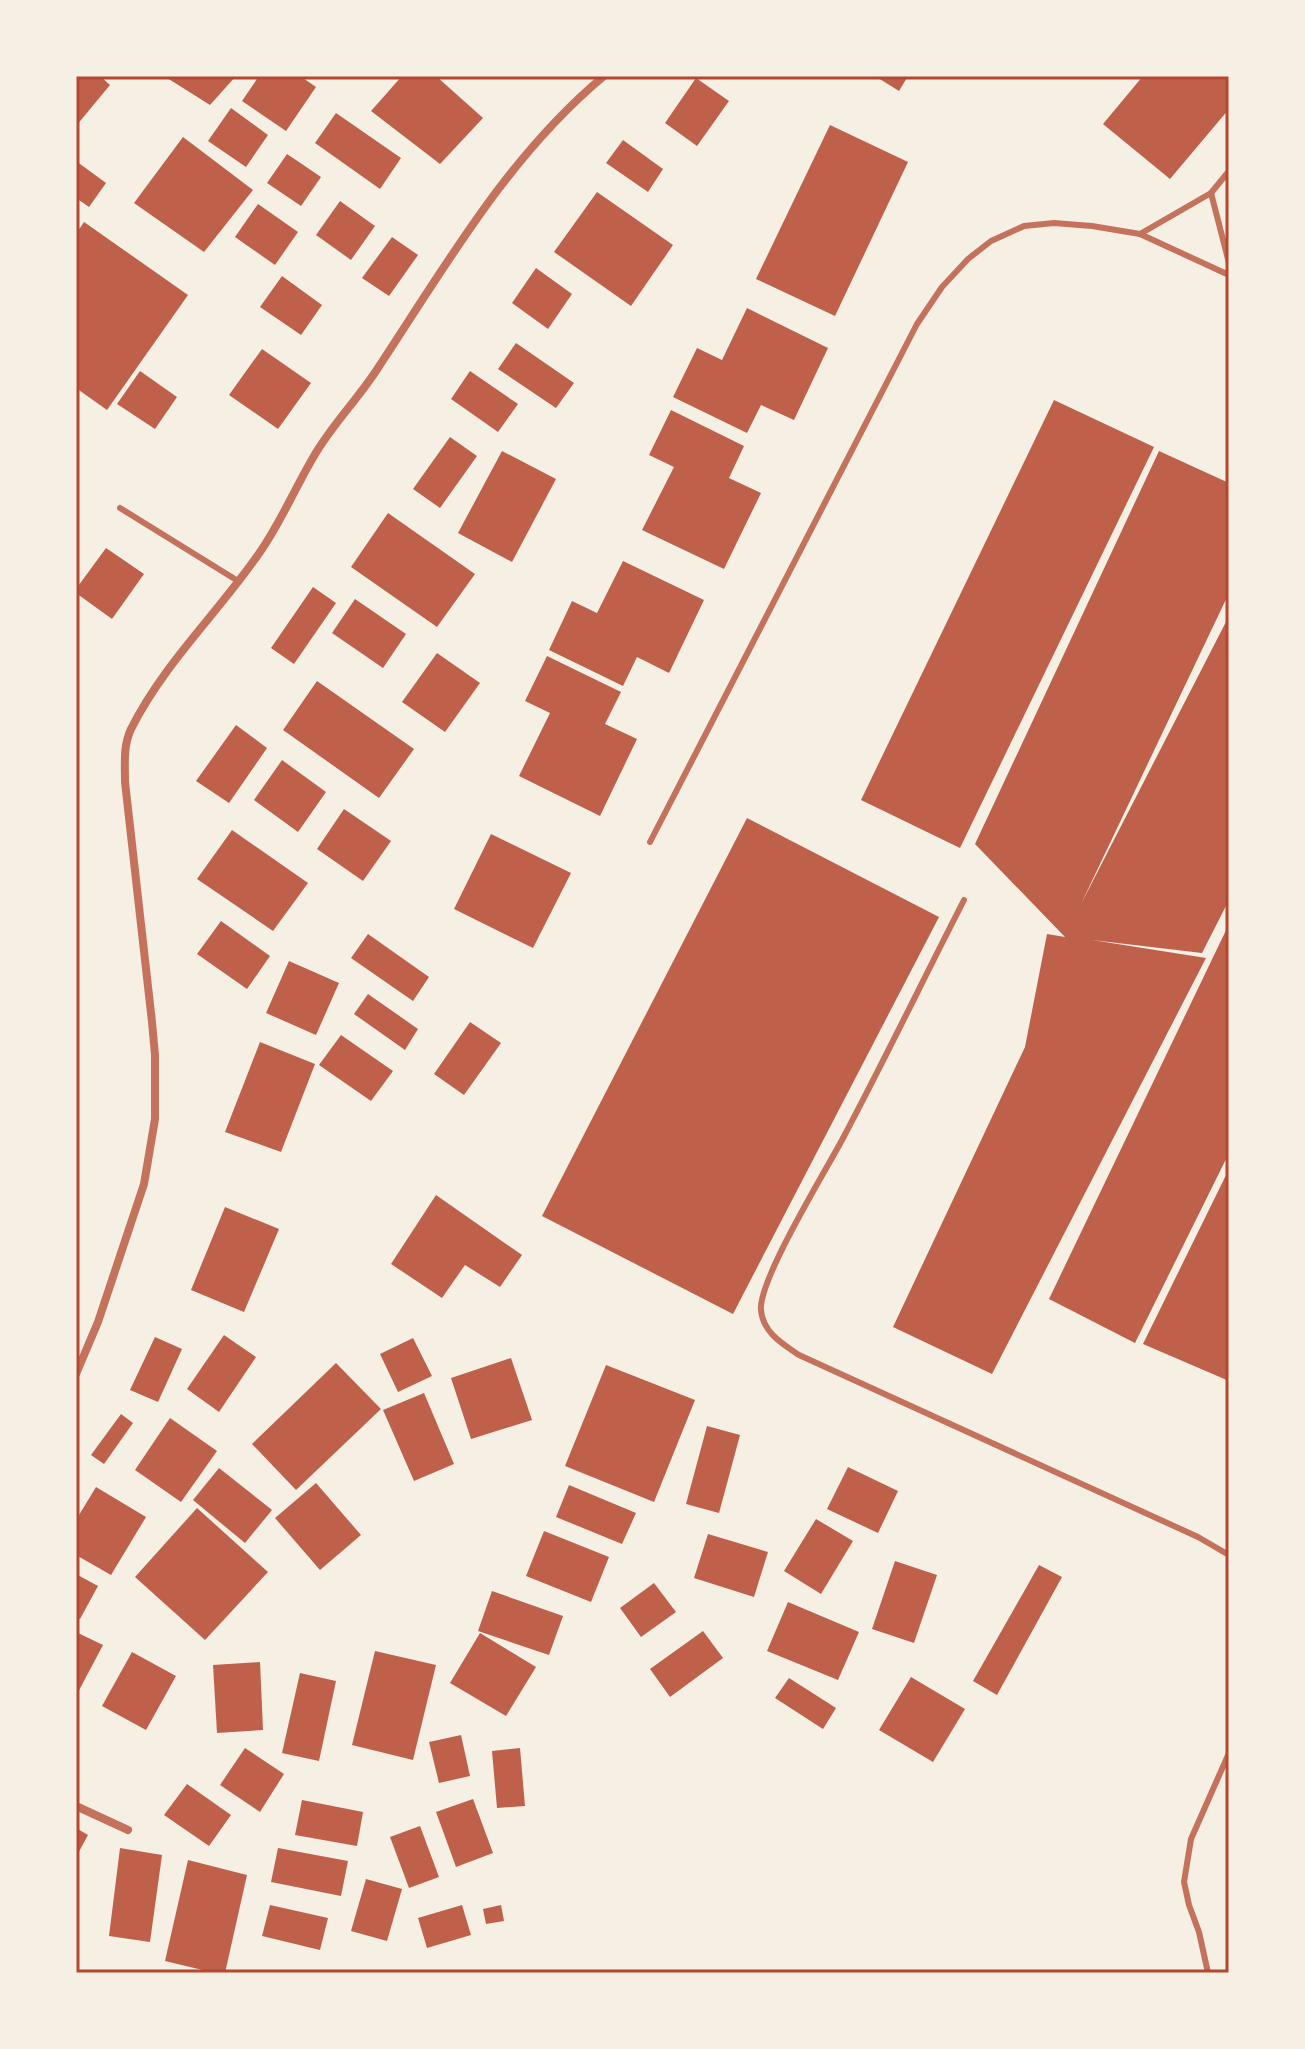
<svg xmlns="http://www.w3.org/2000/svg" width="1305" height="2049" viewBox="0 0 1305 2049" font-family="Commissioner,sans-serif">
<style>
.building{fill:#bf614a}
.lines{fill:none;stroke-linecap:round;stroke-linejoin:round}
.service{stroke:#c5725c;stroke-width:6}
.minor{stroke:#c5725c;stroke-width:8}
.neatline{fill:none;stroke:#b5482f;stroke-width:3}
</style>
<rect width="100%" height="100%" fill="#f6efe4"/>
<!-- building -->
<g class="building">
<path d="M76 76H100L110 85 76 126Z"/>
<path d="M164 76H236L210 105Z"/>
<path d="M259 76H300L316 87 286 131 242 101Z"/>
<path d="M402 76H436L483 118 440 164 371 111Z"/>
<path d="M875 76H908L899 91Z"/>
<path d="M1143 76H1229V109L1170 179 1103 124Z"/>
<path d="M696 78 729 101 697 146 665 123Z"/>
<path d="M231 108 268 135 246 167 208 141Z"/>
<path d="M336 113 401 158 380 189 315 143Z"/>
<path d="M830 125 908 162 835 316 756 279Z"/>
<path d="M183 137 253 190 204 252 134 203Z"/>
<path d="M623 140 663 169 648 192 606 163Z"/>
<path d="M287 154 321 177 301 206 267 183Z"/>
<path d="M76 161 106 183 89 207 76 198Z"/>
<path d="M597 192 673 245 631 306 554 252Z"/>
<path d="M340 201 375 226 351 260 316 235Z"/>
<path d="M258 204 298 232 275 265 235 237Z"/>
<path d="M84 222 188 295 107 410 76 388V234Z"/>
<path d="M392 237 418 255 389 296 362 278Z"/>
<path d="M536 268 572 294 548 329 512 303Z"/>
<path d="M282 276 322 305 301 335 260 307Z"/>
<path d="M747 308 828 348 794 420 761 405 747 433 673 397 697 348 722 360Z"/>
<path d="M516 343 574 383 556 408 498 369Z"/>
<path d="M262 349 311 383 278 429 229 395Z"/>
<path d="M140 371 177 397 155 429 117 404Z"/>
<path d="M470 371 518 404 498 432 451 399Z"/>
<path d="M1054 400 1154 447 960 848 861 800Z"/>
<path d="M671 410 744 446 729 478 761 493 724 569 642 530 674 467 649 455Z"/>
<path d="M450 437 477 456 440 508 413 489Z"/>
<path d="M502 451 556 479 512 562 458 533Z"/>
<path d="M1159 451 1229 483V593L1081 904 1229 616V900L1202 953 1092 940 1206 958 992 1374 893 1327 1025 1047 1047 934 1065 937 975 844Z"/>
<path d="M388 513 475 574 437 627 351 567Z"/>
<path d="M106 548 144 574 112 619 76 593V589Z"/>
<path d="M623 561 704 600 669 673 637 657 623 686 549 650 572 601 597 613Z"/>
<path d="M313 587 336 603 294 664 271 648Z"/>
<path d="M355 599 406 634 383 668 332 633Z"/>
<path d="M437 653 480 683 445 732 402 702Z"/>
<path d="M547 656 621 692 605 724 637 739 600 816 519 776 550 713 525 701Z"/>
<path d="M317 681 414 749 379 798 283 730Z"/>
<path d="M236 725 267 748 229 803 196 781Z"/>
<path d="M282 760 326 792 298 832 254 800Z"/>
<path d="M344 809 391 841 363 881 317 849Z"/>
<path d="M747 818 939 917 733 1314 542 1216Z"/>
<path d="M232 830 308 883 273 931 197 879Z"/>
<path d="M491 834 571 873 533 948 454 909Z"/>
<path d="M221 921 270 956 247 989 197 954Z"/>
<path d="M1229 924V1153L1135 1343 1049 1299Z"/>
<path d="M368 934 429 977 413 1001 351 958Z"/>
<path d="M289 961 339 983 316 1035 266 1013Z"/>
<path d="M368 994 418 1029 405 1050 354 1014Z"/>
<path d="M470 1022 501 1043 464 1095 434 1074Z"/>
<path d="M341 1035 393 1071 371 1101 319 1065Z"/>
<path d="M260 1042 315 1064 281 1152 225 1132Z"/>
<path d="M1229 1169V1381L1143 1344Z"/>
<path d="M436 1195 522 1255 500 1287 465 1265 442 1298 391 1264Z"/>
<path d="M225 1207 279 1229 244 1312 191 1290Z"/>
<path d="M224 1335 256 1357 219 1412 187 1389Z"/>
<path d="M155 1337 182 1349 158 1402 130 1390Z"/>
<path d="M413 1338 432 1376 398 1392 380 1354Z"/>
<path d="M511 1358 532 1420 471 1439 451 1378Z"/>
<path d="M336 1363 381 1409 296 1490 252 1444Z"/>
<path d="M606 1365 695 1400 654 1502 565 1466Z"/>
<path d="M424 1393 454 1464 414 1481 383 1410Z"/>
<path d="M121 1414 133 1423 104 1464 91 1455Z"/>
<path d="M170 1418 217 1451 181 1502 135 1470Z"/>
<path d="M707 1426 740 1435 719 1513 686 1504Z"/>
<path d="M848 1467 898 1491 878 1533 827 1509Z"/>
<path d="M219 1468 272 1510 245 1543 193 1500Z"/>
<path d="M316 1483 361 1535 320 1570 275 1518Z"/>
<path d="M569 1485 636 1513 622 1544 556 1517Z"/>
<path d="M96 1487 146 1517 111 1575 76 1555V1520Z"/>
<path d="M197 1508 268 1572 205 1640 135 1577Z"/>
<path d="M816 1519 853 1541 821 1594 784 1571Z"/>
<path d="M544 1531 609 1557 591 1602 526 1576Z"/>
<path d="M708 1534 768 1552 754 1597 694 1578Z"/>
<path d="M895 1561 937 1575 914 1643 872 1629Z"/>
<path d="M1039 1565 1062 1577 997 1695 973 1681Z"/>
<path d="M76 1574 98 1586 80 1619 76 1617Z"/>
<path d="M654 1583 676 1612 641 1637 620 1608Z"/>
<path d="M492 1591 563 1616 549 1655 478 1631Z"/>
<path d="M788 1602 859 1632 838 1680 767 1651Z"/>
<path d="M703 1631 723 1658 670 1697 650 1669Z"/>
<path d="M76 1632 103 1645 76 1696Z"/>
<path d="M480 1633 536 1667 506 1716 450 1683Z"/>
<path d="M375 1651 436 1665 413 1760 352 1745Z"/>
<path d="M132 1652 176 1676 146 1730 102 1706Z"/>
<path d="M260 1662 263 1730 217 1733 213 1665Z"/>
<path d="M300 1673 336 1681 319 1761 282 1753Z"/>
<path d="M911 1677 965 1709 933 1762 879 1730Z"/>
<path d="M789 1678 836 1708 823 1729 775 1698Z"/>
<path d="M461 1735 470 1776 439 1783 429 1742Z"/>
<path d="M245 1748 284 1774 260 1812 220 1785Z"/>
<path d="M520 1748 525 1806 497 1808 492 1751Z"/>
<path d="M187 1784 231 1815 209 1846 164 1815Z"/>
<path d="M473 1799 493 1853 456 1867 436 1812Z"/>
<path d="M302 1800 363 1812 357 1846 295 1835Z"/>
<path d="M420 1826 439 1877 409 1888 390 1837Z"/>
<path d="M76 1828 88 1835 76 1857Z"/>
<path d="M120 1848 162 1855 150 1942 109 1936Z"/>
<path d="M278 1848 348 1861 341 1896 271 1882Z"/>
<path d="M188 1860 247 1875 225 1973H215L165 1961Z"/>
<path d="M366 1879 402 1889 387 1941 351 1931Z"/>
<path d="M270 1905 328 1918 320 1950 262 1936Z"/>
<path d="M462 1905 471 1935 427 1948 418 1918Z"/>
<path d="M501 1905 504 1921 486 1924 483 1909Z"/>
</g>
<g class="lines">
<!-- service -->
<g class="service">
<path d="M1211 193 1229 263"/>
<path d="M1140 234 1211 193 1229 171"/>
<path d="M120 508 238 581"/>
<path d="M650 842 917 324 942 287 968 259 991 241 1024 226 1054 223 1092 226 1140 234 1229 275"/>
<path d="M964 900C923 980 884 1061 842 1140 825 1172 758 1281 761 1310 763 1333 783 1344 799 1355L1198 1537 1229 1555"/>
<path d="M1208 1973 1199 1932 1189 1905 1184 1882 1191 1839 1229 1753"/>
</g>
<!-- minor -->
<g class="minor">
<path d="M76 1374 98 1322 144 1184 155 1119V1055L152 1022 125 782C125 764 123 746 131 729 164 663 219 612 260 552 281 522 295 488 314 456 332 425 358 399 378 368 446 265 508 156 604 76"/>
<path d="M76 1806 128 1830"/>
</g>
</g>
<!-- border -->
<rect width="1305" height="2049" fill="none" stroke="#f6efe4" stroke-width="156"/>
<rect x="78" y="78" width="1149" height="1893" class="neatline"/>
</svg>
